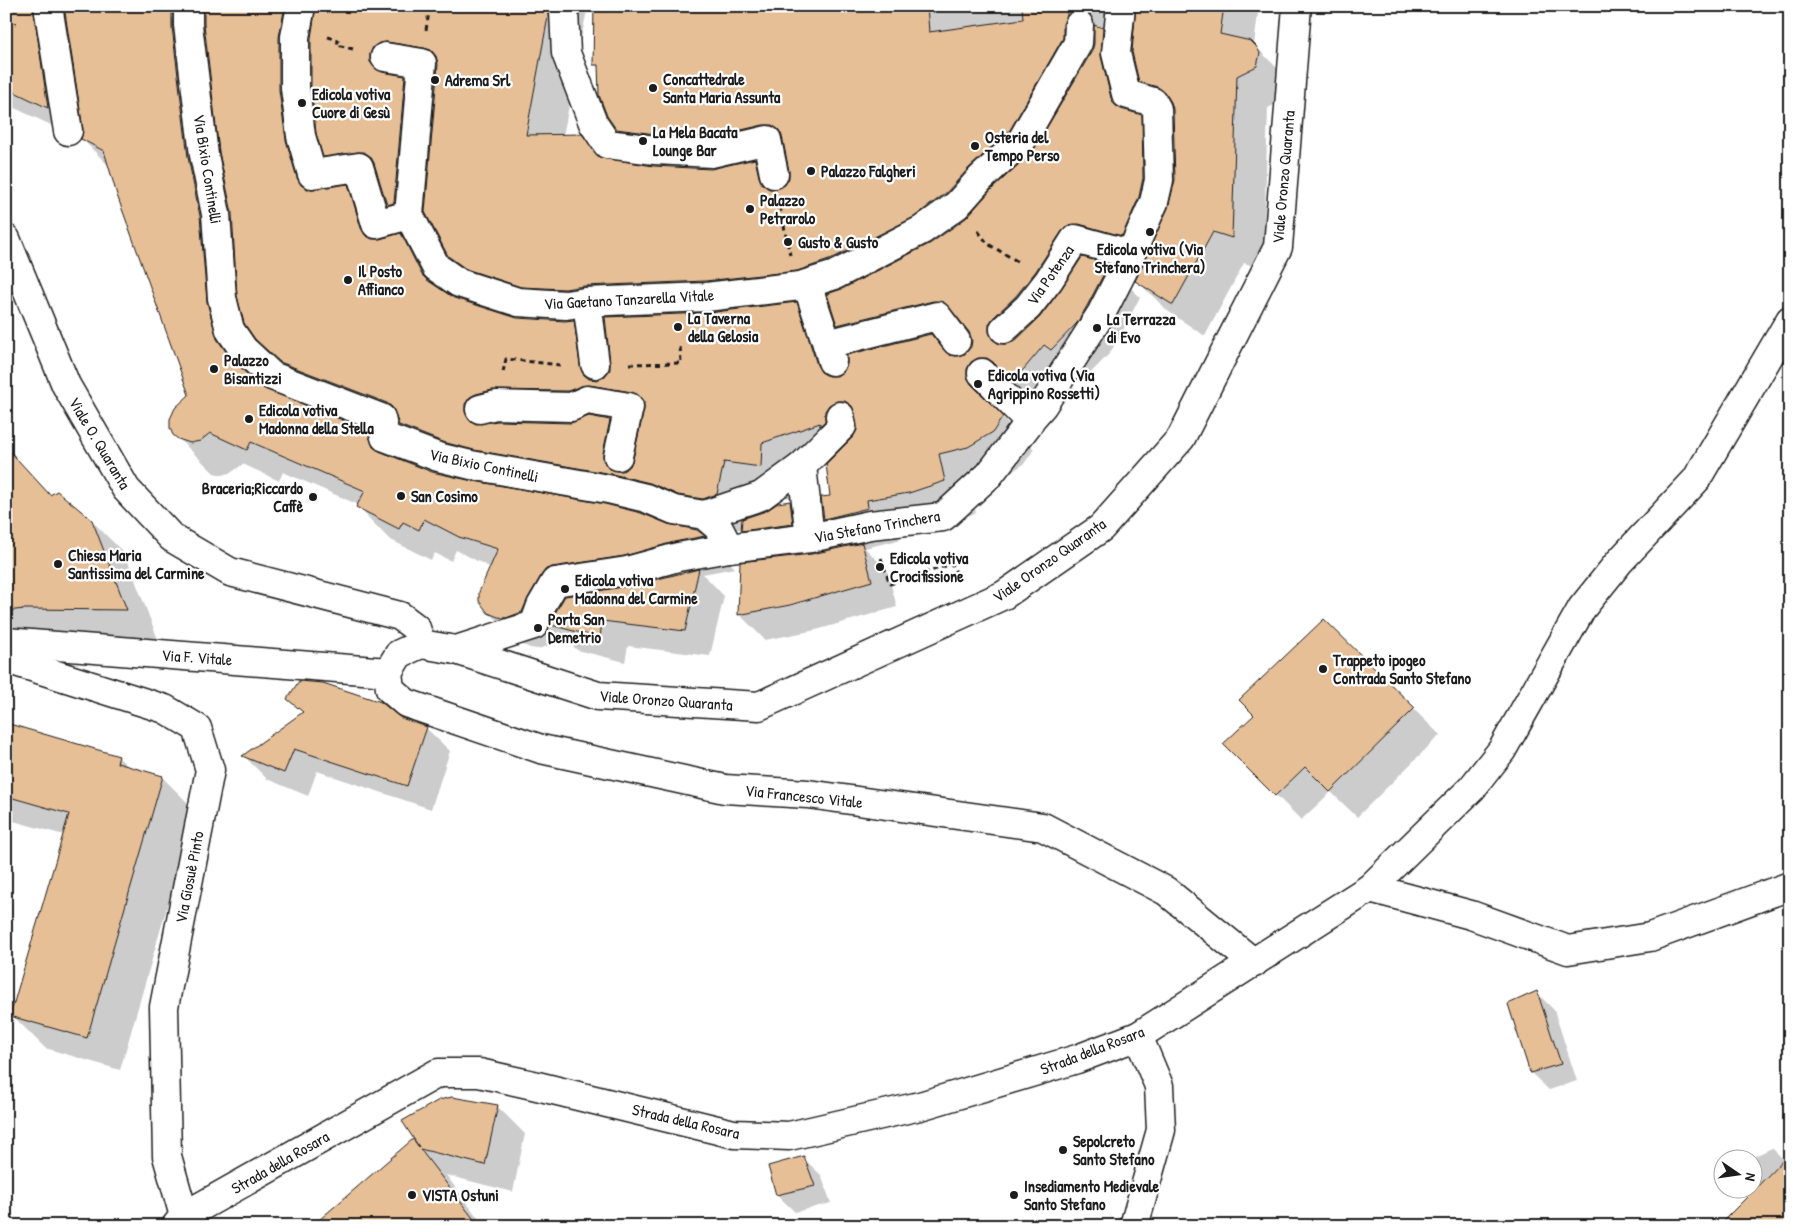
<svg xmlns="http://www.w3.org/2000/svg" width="1796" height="1232" viewBox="0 0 1796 1232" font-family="'Patrick Hand',sans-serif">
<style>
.shadow{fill:#0003;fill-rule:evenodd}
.building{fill:#e7bf97;stroke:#1c1c1c;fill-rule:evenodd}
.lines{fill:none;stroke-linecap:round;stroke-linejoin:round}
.street-casing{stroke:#1c1c1c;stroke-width:31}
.secondary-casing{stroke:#1c1c1c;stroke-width:31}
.path{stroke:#1c1c1c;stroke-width:3;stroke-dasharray:5 4;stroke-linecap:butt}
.street{stroke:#fff;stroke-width:28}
.secondary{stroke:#fff;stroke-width:28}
.poi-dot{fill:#1c1c1c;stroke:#fff;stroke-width:2}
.labels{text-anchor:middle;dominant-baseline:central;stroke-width:4.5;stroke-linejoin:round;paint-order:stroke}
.poi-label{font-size:16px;font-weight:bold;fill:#1c1c1c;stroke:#fff;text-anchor:start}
.street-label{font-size:16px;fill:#1c1c1c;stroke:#fff}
</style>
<rect width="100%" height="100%" fill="#fff"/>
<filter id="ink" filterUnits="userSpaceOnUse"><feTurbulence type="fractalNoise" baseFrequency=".02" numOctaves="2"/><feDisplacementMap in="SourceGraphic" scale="10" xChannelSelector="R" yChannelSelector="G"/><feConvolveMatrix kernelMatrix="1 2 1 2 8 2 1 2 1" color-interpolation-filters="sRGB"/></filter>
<g filter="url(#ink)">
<!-- shadow -->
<g class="shadow">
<path d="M6 6H588L580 44V50L563 136H581L605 160 653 167 712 170 719 167 649 161 617 129 600 69 595 64V6H1259L1254 45 1288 79 1289 97 1268 108 1263 269 1244 263 1205 336 1169 312 1137 281 1144 264 1111 255 1101 256 1094 262 1108 266 1140 297 1119 338 1109 354 1083 381 1077 375 1045 413 1025 393 1020 389H1010L998 402V410L1002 417 1034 449 1024 464 1000 479 970 486 976 513 941 525 898 532 899 540 865 548 887 570 897 607 816 630 765 640 739 614 812 555 852 546 825 518 831 497 827 464 794 475 792 498 756 493 750 517 790 503 798 511 801 533 751 539 743 530V528L735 530 432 457 404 429 314 394 256 338 233 213 206 31 204 38V60L238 332 246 367 258 385 265 392 367 431 395 459 432 473 697 531 735 568 703 574 724 596 710 656 628 646 625 662 577 650 558 631 554 644 538 649 530 648 521 644 489 612 491 568 456 550 451 561 435 553 431 560 389 539 358 507 359 505 283 472 279 481 243 464 232 472 223 475 214 473 174 434 190 395 110 167 82 139 85 129 68 27 65 33 64 41 79 138 6 104ZM1135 60 1140 81 1174 114 1175 150 1138 115 1132 89ZM420 73 438 76 435 108 405 78 412 74ZM311 92H313L324 156 356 188 382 184 388 204 420 236 426 234 428 214 449 256 481 288 554 318 598 321 606 319 611 370 608 374 605 353 573 321 565 322 513 318 450 297 432 267 401 235 386 239 379 218 347 186 322 190 317 173 311 121ZM788 158 790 180 782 188 759 165ZM939 298 940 301 892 313 896 309ZM831 302 838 325 865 352 841 375 828 335 798 306ZM966 332H970L973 338 971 348 967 354 952 357 935 340ZM1023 368 1025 370 1010 387 1008 386ZM622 416 643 420 637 448 610 421 605 420ZM528 609V612L515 616V613Z"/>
<path d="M6 456 28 472 51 496 92 521 125 554 159 642 6 647Z"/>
<path d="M1324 621 1440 735 1357 817 1331 792 1301 820 1225 744 1255 715Z"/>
<path d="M289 699 400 719 426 728 450 751 431 809 317 771 308 796 267 779 244 756 304 713Z"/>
<path d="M6 724 118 757 130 768 162 777 195 810 120 1070 45 1048 12 1015 64 835 6 819Z"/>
<path d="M1537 993 1554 1010 1577 1081 1549 1090 1531 1073 1510 1005Z"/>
<path d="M497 1106 525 1134 513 1192 446 1175 484 1226H314L420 1146Z"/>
<path d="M1772 1148 1790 1166 1754 1191V1160H1746Z"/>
<path d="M803 1158 821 1175 831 1203 795 1212 777 1195 769 1167Z"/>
</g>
<!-- building -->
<g class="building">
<path d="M6 6H33L48 108 6 88Z"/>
<path d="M64 6H172V27L188 157 200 216 207 302 217 339 232 360 261 387 367 430 373 447 379 451 432 472 468 480 605 504 641 513 668 524 697 530 705 536 674 542 624 556 552 567 546 569 542 574 528 598 522 612 506 618 498 617 488 613 479 601V592L498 549 459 537 424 519 419 530 403 522 399 529 356 507 365 491 251 442 247 450 210 433 200 441 190 443 178 439 173 435 170 428V419L175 408 189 395 117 195 104 151 81 139 83 129Z"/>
<path d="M204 6H285L279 37V90L286 140 297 178 301 185 307 189H314L348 184 361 228 365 235 372 239H380L401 233 422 275 427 280 454 298 517 318 565 321 574 320 580 366 583 374 589 379 597 380 604 377 610 370V362L605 317 707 313 797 302 817 365 821 372 828 376H837L844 371 847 364V355L931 334 944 350 950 355 957 356 965 354 971 347 972 340 969 332 949 307 943 302 933 301 837 325 827 294 842 289 931 243 966 218 991 190 1033 151 1092 51 1094 44V25L1103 28 1101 56 1111 98 1115 105 1121 109 1142 115 1143 178 1139 197 1122 236 1079 224 1069 225 1062 231 1036 271 1016 296 993 318 989 324V332L992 339 999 344H1008L1015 341 1040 317 1062 288 1082 257 1109 264 1087 306 1077 323 1051 350 1044 345 1013 382 993 362 987 358H978L971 362 967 369V377L971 384 1003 416 993 432 968 447 939 454 945 481 909 493 867 500 868 508 824 519 821 497 830 496 826 464 853 437 857 430 855 413 852 406 845 401H837L829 405 825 411V421L820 426V423L762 443 761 467 724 462 717 494 703 499 678 495 650 483 612 474 474 450 443 442 399 425 393 408 387 403 280 362 255 339 244 323 237 296 232 213 219 152 204 24ZM589 385 632 392 639 396 644 402V410L633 459 630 466 623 471H615L608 468 603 460V453L610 420 589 416 571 423 498 421 476 424 469 420 465 412V404L470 397 476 394 492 390 568 391 581 386Z"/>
<path d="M316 6H550L526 135 582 134 599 157 653 166 711 169 755 159 759 177 762 184 769 189H777L785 185 789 178V171L782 136 779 130 772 125H763L711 137 656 134 616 129 607 116 599 95 598 65H593L594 6H927L929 32 1023 19 1022 6H1067V15L1063 24V38L1010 130 969 168 946 193 914 217 829 260 797 271 705 281 584 286 565 289 521 287 466 269 448 256 425 212 438 64 436 56 431 50 424 48 387 42 379 43 373 47 370 54V62L376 69 382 72 405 76 394 203 387 205 374 163 370 156 364 152H357L323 157 316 133 311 87V38Z"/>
<path d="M1136 6H1224L1220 34 1251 41 1256 46 1260 53 1257 66 1237 76 1232 238 1213 232 1173 305 1135 281 1168 208 1175 180 1173 109 1171 102 1166 94 1158 87 1139 82 1132 52Z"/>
<path d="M6 447 50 495 57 491 92 520 127 610 25 609 6 611Z"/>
<path d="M790 501 793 524 741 531 742 519 766 511 778 503Z"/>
<path d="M862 543 872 581 790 605 738 615 740 562 812 554Z"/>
<path d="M699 569 685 631 602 621 600 638 551 625 555 613 565 596 629 586Z"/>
<path d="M1324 619 1415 708 1330 792 1305 767 1275 796 1223 744 1254 715 1239 700Z"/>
<path d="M299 681 323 683 381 702 401 718 427 727 407 786 294 749 284 773 242 756 303 712 287 699Z"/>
<path d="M6 723 119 756 117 763 163 776 87 1038 10 1016 69 814 6 796Z"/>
<path d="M1537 991 1561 1064 1530 1073 1508 1004Z"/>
<path d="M452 1097 498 1105 485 1165 420 1149 479 1226H312L413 1139 419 1147 402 1121 439 1100Z"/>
<path d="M1790 1153V1226H1718L1754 1190Z"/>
<path d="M804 1156 815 1186 776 1195 768 1166Z"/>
</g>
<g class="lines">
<defs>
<g id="street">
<path d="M48 6 68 131"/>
<path d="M188 6V25L204 155 216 214 222 298 230 330 243 349 272 376 381 418 385 437 438 457 471 465 608 489 646 498 674 510 704 515 718 527 729 548"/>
<path d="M301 6 295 37V88L301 136 312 174 359 167 376 224 409 215 436 267 459 283 518 302 566 305 585 302 706 297 800 286 835 275 922 230 957 205 980 179 1022 140 1078 43 1079 25"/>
<path d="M564 11 566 53 593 123 607 144 655 150 712 153 767 140 774 174"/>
<path d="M385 57 422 63 409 215"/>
<path d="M6 239 66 385 126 489 172 538 230 572 400 616 416 628 421 644"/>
<path d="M807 284 827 344 832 361"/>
<path d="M587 302 595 364"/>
<path d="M1004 329 1028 307 1049 280 1075 239 1130 254"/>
<path d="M827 344 937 316 956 341"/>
<path d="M982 373 1029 421"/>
<path d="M480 409 496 405 571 407 587 400 629 407 618 456"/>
<path d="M704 515 761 496 802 466"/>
<path d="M810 538 802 466 842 426 840 416"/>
<path d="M6 642 388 672"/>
<path d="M421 644 456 650 598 696 759 706 1004 595 1101 528 1181 438 1278 247 1297 6"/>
<path d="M421 644 399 654 388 672 390 689 406 703 541 749 725 789 808 794 1043 827 1166 891 1254 963"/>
<path d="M456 650 534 625 541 606 555 582 627 571 678 557 729 548 810 538 870 525 943 517 989 475 1029 423V421L1043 405 1101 314 1126 265 1154 202 1159 180 1157 109 1153 102 1126 94 1116 53 1121 6"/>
<path d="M6 659 165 709 197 728 210 770 164 1007 167 1156 184 1216"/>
<path d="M1370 888 1471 915 1568 950 1650 937 1790 886"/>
<path d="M1134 1226 1161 1130 1159 1086 1138 1036"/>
</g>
<path id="secondary" d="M176 1226 184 1216 438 1073H479L533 1085 734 1134 789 1136 920 1106 1077 1059 1138 1036 1370 888 1472 788 1502 750 1582 608 1619 562 1696 480 1790 320"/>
</defs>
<!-- street casing -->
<use href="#street" class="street-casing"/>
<!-- secondary casing -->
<use href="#secondary" class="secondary-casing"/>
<!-- path -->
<g class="path">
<path d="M6 23H16"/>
<path d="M426 30 430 6"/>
<path d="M328 37 338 40 337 45 353 49"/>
<path d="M780 207 790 255"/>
<path d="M978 231 988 244 1020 263"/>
<path d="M629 364 681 363 680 344"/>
<path d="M503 372 506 359 560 365"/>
<path d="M881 558 890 584 952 564 959 579"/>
</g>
<!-- street -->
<use href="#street" class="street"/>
<!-- secondary -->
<use href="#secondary" class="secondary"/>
</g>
</g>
<!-- markers -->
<g class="poi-dot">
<circle cx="435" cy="80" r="5"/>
<circle cx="653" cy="88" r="5"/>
<circle cx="302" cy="103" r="5"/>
<circle cx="643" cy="141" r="5"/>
<circle cx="975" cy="146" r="5"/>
<circle cx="811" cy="171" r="5"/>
<circle cx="750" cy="209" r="5"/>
<circle cx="1150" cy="232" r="5"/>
<circle cx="788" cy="242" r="5"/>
<circle cx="348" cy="280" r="5"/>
<circle cx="678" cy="327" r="5"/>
<circle cx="1097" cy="328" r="5"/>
<circle cx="214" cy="369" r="5"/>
<circle cx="978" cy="384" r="5"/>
<circle cx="249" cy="419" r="5"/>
<circle cx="401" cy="496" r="5"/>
<circle cx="313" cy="497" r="5"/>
<circle cx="58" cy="564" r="5"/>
<circle cx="880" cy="567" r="5"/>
<circle cx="565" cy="589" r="5"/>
<circle cx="538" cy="628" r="5"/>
<circle cx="1323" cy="669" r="5"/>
<circle cx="1063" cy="1150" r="5"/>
<circle cx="412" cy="1195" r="5"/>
<circle cx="1014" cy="1195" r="5"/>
</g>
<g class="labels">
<!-- poi labels -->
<g class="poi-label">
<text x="663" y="79">Concattedrale<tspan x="663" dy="18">Santa Maria Assunta</tspan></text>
<text x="445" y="80">Adrema Srl</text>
<text x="312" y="94">Edicola votiva<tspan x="312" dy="18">Cuore di Gesù</tspan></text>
<text x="653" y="132">La Mela Bacata<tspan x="653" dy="18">Lounge Bar</tspan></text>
<text x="985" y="137">Osteria del<tspan x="985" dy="18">Tempo Perso</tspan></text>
<text x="821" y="171">Palazzo Falgheri</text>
<text x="760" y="200">Palazzo<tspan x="760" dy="18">Petrarolo</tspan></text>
<text x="798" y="242">Gusto &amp; Gusto</text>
<text x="1150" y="249" text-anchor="middle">Edicola votiva (Via<tspan x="1150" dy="18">Stefano Trinchera)</tspan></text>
<text x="358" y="271">Il Posto<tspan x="358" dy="18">Affianco</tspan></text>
<text x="688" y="318">La Taverna<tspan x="688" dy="18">della Gelosia</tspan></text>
<text x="1107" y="319">La Terrazza<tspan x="1107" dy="18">di Evo</tspan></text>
<text x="224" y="360">Palazzo<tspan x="224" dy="18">Bisantizzi</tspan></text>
<text x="988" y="375">Edicola votiva (Via<tspan x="988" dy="18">Agrippino Rossetti)</tspan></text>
<text x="259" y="410">Edicola votiva<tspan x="259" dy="18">Madonna della Stella</tspan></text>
<text x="303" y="488" text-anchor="end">Braceria;Riccardo<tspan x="303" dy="18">Caffè</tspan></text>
<text x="411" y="496">San Cosimo</text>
<text x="68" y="555">Chiesa Maria<tspan x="68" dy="18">Santissima del Carmine</tspan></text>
<text x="890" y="558">Edicola votiva<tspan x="890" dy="18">Crocifissione</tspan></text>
<text x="575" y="580">Edicola votiva<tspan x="575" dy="18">Madonna del Carmine</tspan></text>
<text x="548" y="619">Porta San<tspan x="548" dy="18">Demetrio</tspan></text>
<text x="1333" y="660">Trappeto ipogeo<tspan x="1333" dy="18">Contrada Santo Stefano</tspan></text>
<text x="1073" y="1141">Sepolcreto<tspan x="1073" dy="18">Santo Stefano</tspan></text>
<text x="1024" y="1186">Insediamento Medievale<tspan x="1024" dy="18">Santo Stefano</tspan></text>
<text x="422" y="1195">VISTA Ostuni</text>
</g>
<!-- street labels -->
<g class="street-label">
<text transform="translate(208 169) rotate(81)">Via Bixio Continelli</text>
<text transform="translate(1283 177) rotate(-85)">Viale Oronzo Quaranta</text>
<text transform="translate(1050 275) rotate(-55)">Via Potenza</text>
<text transform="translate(629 299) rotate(-3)">Via Gaetano Tanzarella Vitale</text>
<text transform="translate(100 443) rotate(59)">Viale O. Quaranta</text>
<text transform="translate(484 465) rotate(12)">Via Bixio Continelli</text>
<text transform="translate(877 526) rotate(-10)">Via Stefano Trinchera</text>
<text transform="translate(1049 560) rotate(-35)">Viale Oronzo Quaranta</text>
<text transform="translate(197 657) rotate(4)">Via F. Vitale</text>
<text transform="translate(666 700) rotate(4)">Viale Oronzo Quaranta</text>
<text transform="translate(804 796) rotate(6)">Via Francesco Vitale</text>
<text transform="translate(189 877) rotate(-79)">Via Giosuè Pinto</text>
<text transform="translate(1092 1050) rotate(-21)">Strada della Rosara</text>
<text transform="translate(686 1121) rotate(13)">Strada della Rosara</text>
<text transform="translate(280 1162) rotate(-30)">Strada della Rosara</text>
</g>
</g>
<!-- margin -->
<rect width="1796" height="1232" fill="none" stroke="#fff" stroke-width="25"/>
<rect x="12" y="12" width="1771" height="1207" fill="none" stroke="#1c1c1c" stroke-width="2" filter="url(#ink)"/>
<!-- north arrow -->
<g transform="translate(1738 1174) rotate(103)"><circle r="24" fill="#ffffff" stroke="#a4a4a4"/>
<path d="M0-4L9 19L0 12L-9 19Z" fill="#1c1c1c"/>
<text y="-8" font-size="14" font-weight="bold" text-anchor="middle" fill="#1c1c1c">N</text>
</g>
</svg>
